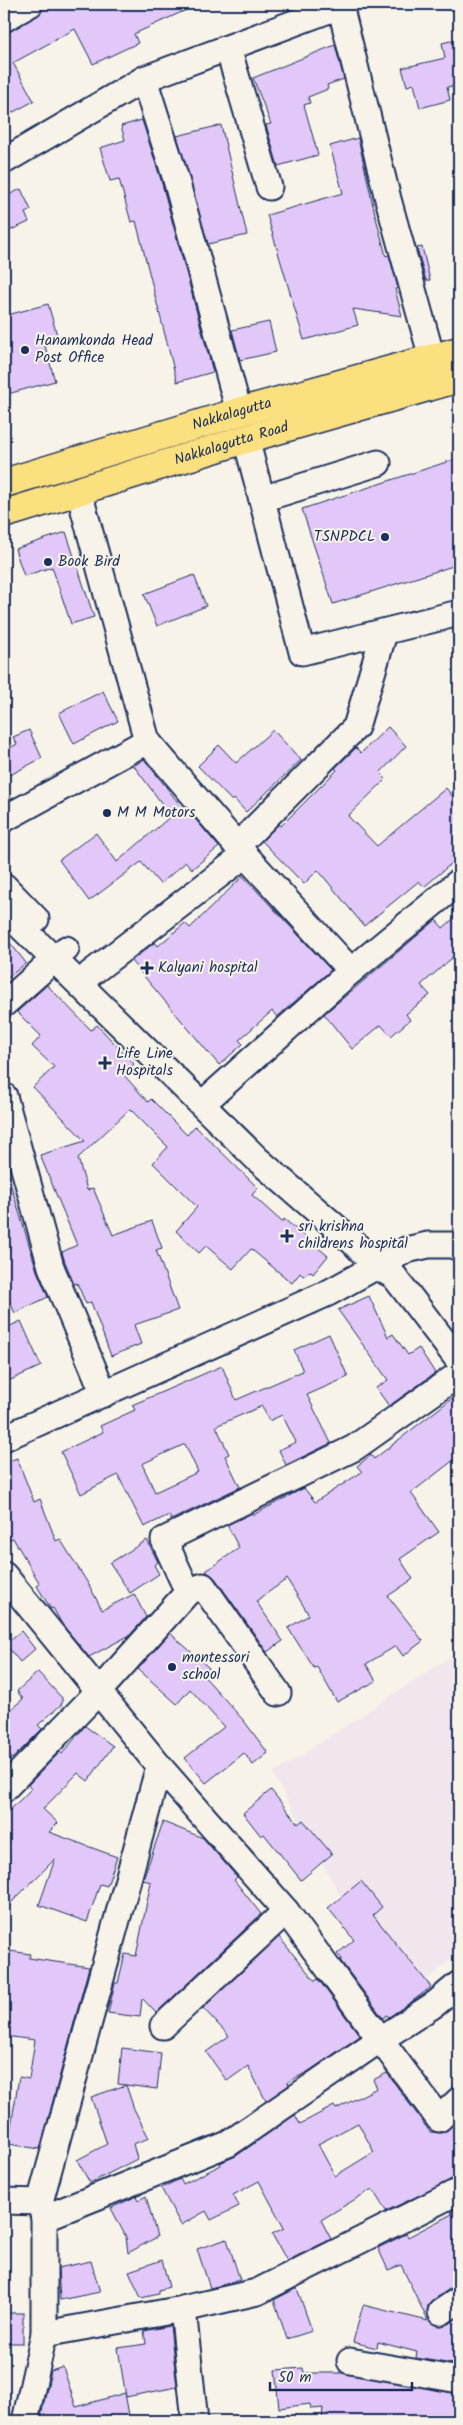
<svg xmlns="http://www.w3.org/2000/svg" width="463" height="2425" viewBox="0 0 463 2425" font-family="Kalam,sans-serif">
<style>
.built{fill:#f1e6ed}
.building{fill:#e2c8f8;stroke:#1b2f5e;fill-rule:evenodd}
.lines{fill:none;stroke-linecap:round;stroke-linejoin:round}
.minor-casing{stroke:#1b2f5e;stroke-width:29}
.major-casing{stroke:#1b2f5e;stroke-width:31}
.minor{stroke:#f7f3e8;stroke-width:25}
.major{stroke:#fbe080;stroke-width:28}
.poi-dot{fill:#1b2f5e;stroke:#f7f3e8;stroke-width:2}
.labels{text-anchor:middle;dominant-baseline:central;stroke-width:4;stroke-linejoin:round;paint-order:stroke}
.poi-label{font-size:15px;fill:#1b2f5e;stroke:#f7f3e8;text-anchor:start}
.street-label{font-size:15px;fill:#1b2f5e;stroke:#f7f3e8}
</style>
<rect width="100%" height="100%" fill="#f7f3e8"/>
<filter id="ink" filterUnits="userSpaceOnUse"><feTurbulence type="fractalNoise" baseFrequency=".02" numOctaves="2"/><feDisplacementMap in="SourceGraphic" scale="10" xChannelSelector="R" yChannelSelector="G"/><feConvolveMatrix kernelMatrix="1 2 1 2 8 2 1 2 1" color-interpolation-filters="sRGB"/></filter>
<g filter="url(#ink)">
<!-- built -->
<path class="built" d="M459 1651V1952L400 2004 273 1774Z"/>
<!-- building -->
<g class="building">
<path d="M50 4H199L134 34 138 43 93 64 75 29 13 63 34 101 4 117V33L37 16 44 7Z"/>
<path d="M459 39V91L453 92 452 86 447 87 450 100 420 108 414 84 407 86 402 68 445 58 442 43Z"/>
<path d="M335 45 344 79 327 85 328 89 308 97 310 103 304 105 318 155 278 166 266 125 271 124 253 78Z"/>
<path d="M142 120 161 180 213 372 177 382 136 221 131 222 119 179 110 181 100 148 125 140 121 126Z"/>
<path d="M221 125 247 235 208 244 177 136Z"/>
<path d="M358 138 375 214 386 256 389 255 398 288 395 289 402 316 353 309 358 325 304 340 267 215 343 193 330 146Z"/>
<path d="M21 189 31 210 25 213 29 222 9 231 4 218V197Z"/>
<path d="M422 247 430 280 426 281 417 248Z"/>
<path d="M48 304 59 342 45 346 55 381 4 395V316Z"/>
<path d="M269 322 276 352 240 360 232 330Z"/>
<path d="M459 458V564L333 604 302 509Z"/>
<path d="M66 532 94 617 71 624 52 567 24 576 15 549Z"/>
<path d="M194 575 206 606 157 626 144 594Z"/>
<path d="M103 691 118 721 74 744 59 713Z"/>
<path d="M388 727 406 746 380 773 386 779 348 816 377 846 446 788 459 804V857L424 887 419 881 364 926 318 870 304 884 262 841 279 824 281 826 337 770 335 768 356 748 361 753Z"/>
<path d="M29 730 42 758 10 775 4 761V751L17 744 13 737Z"/>
<path d="M273 730 301 760 246 812 234 799 232 801 198 766 219 745 236 763Z"/>
<path d="M144 759 188 815 190 813 219 847 192 869 186 862 160 884 141 862 89 901 59 860 96 833 117 862 171 816 134 766Z"/>
<path d="M243 876 331 970 277 1017 272 1011 239 1040 243 1044 219 1065 131 961 155 942 158 946 185 923 190 928Z"/>
<path d="M459 914V952L421 985 430 995 406 1014 410 1020 391 1036 381 1025 352 1049 324 1014 436 920 443 928Z"/>
<path d="M4 935 26 963 4 981Z"/>
<path d="M47 985 91 1030 97 1025 134 1064 123 1074 148 1102 151 1099 187 1135 195 1126 258 1188 252 1195 282 1222 284 1219 328 1256 313 1274 310 1271 303 1276 300 1273 292 1283 251 1249 233 1269 206 1246 199 1253 176 1231 197 1207 153 1163 168 1147 130 1109 78 1158 87 1190 93 1188 113 1235 152 1221 162 1248 156 1250 178 1310 134 1325 141 1344 111 1356 91 1302 86 1304 77 1283 74 1284 65 1262 62 1252 77 1245 40 1155 85 1141 33 1087 54 1067 32 1046 41 1036 17 1012Z"/>
<path d="M4 1172H7L37 1271 48 1297 15 1313 4 1290Z"/>
<path d="M369 1296 388 1337 393 1334 408 1355 419 1348 435 1373 389 1406 376 1388 388 1380 338 1310Z"/>
<path d="M21 1321 41 1366 4 1383V1329Z"/>
<path d="M329 1334 348 1377 307 1395 331 1443 286 1465 279 1450 296 1442 282 1415 269 1421 262 1406 216 1426 229 1454 225 1456 240 1487 171 1520 169 1515 144 1527 118 1475 81 1494 61 1452 103 1432 100 1426 135 1410 132 1405 222 1366 236 1400 303 1371 294 1350ZM185 1444 198 1472 155 1492 142 1464Z"/>
<path d="M459 1393V1456L411 1493 439 1532 400 1559 413 1579 388 1596 423 1641 403 1656 396 1646 366 1664 376 1681 337 1702 317 1667 314 1668 288 1628 309 1615 287 1579 256 1601 283 1641 267 1652 215 1578 206 1571 239 1548 227 1525 252 1513 253 1515 304 1488 315 1502 362 1472 357 1466 371 1455 374 1459Z"/>
<path d="M17 1458 34 1502 40 1499 56 1541 60 1539 89 1585 102 1610 134 1594 146 1617 130 1635 89 1657 62 1624 53 1608 51 1609 37 1586 40 1584 13 1538 4 1541V1463Z"/>
<path d="M147 1540 158 1562 154 1565 159 1574 130 1593 110 1563Z"/>
<path d="M21 1631 35 1649 20 1662 5 1644Z"/>
<path d="M170 1633 209 1668 203 1675 244 1721 268 1753 253 1765 244 1753 206 1783 185 1758 224 1727 190 1689 177 1704 138 1669Z"/>
<path d="M38 1672 62 1698V1704L38 1725 42 1729 12 1759 4 1749V1715L23 1699 17 1691Z"/>
<path d="M85 1726 113 1746 88 1781 78 1773 43 1809 58 1823 49 1832 117 1857 107 1886 100 1884 87 1922 39 1905 55 1859 4 1910V1816L31 1789 28 1785 60 1752 62 1754Z"/>
<path d="M271 1790 298 1824 303 1820 332 1854 301 1880 264 1834 261 1836 243 1813Z"/>
<path d="M163 1822 203 1838 237 1877 234 1880 261 1914 156 2013 142 1998 140 2017 108 2013 115 1983H118L125 1954 136 1956 151 1882 143 1880Z"/>
<path d="M361 1881 382 1907 373 1915 431 1987 414 2000 389 2017 387 2015 383 2018 340 1960 342 1959 337 1954 354 1940 328 1908Z"/>
<path d="M279 1937 315 1981 318 1979 360 2036 309 2071 288 2082 289 2085 266 2101 248 2066 227 2081 206 2052 229 2036 203 2008Z"/>
<path d="M4 1950 30 1954 29 1958 89 1967 40 2149 8 2144 19 2077 29 2079 35 2040 4 2036Z"/>
<path d="M122 2048 161 2053 157 2089 118 2084Z"/>
<path d="M387 2073 430 2132 442 2133 459 2120V2177L386 2211 372 2189 321 2220 331 2239 287 2261 272 2234 284 2228 259 2181 233 2195 239 2206 211 2220 206 2211 181 2225 161 2188 180 2179 183 2184 221 2165 220 2163 236 2156 295 2115 300 2124 334 2106 336 2109 377 2088 373 2080ZM358 2123 374 2152 335 2176 318 2144Z"/>
<path d="M126 2085 134 2109 149 2138 133 2144 137 2159 90 2183 77 2160 107 2144 91 2097Z"/>
<path d="M137 2196 139 2200 146 2196 157 2237 128 2253 126 2237 111 2208Z"/>
<path d="M459 2207V2286L451 2288 433 2300 428 2305 427 2312 429 2320 441 2326 459 2317V2365L416 2358 417 2352 378 2342 377 2348 353 2342 363 2305 428 2321 401 2265 388 2270 378 2248 406 2234 408 2237 452 2214 451 2211Z"/>
<path d="M227 2239 240 2280 210 2288 197 2249Z"/>
<path d="M162 2260 169 2287 159 2290V2294L141 2298 129 2271Z"/>
<path d="M91 2261 100 2292 60 2300 58 2268Z"/>
<path d="M297 2288 312 2331 287 2339 274 2300Z"/>
<rect x="4" y="2313" width="19" height="30"/>
<path d="M170 2326 177 2387 126 2397 118 2348 146 2344 144 2331Z"/>
<path d="M63 2367 76 2407 125 2393 130 2421H40L51 2371Z"/>
<path d="M303 2368 304 2373H343L459 2394V2421H322L323 2408 311 2409 310 2404 279 2408 275 2370Z"/>
</g>
<g class="lines">
<defs>
<g id="minor">
<path d="M340 5 388 199 432 358"/>
<path d="M4 19 30 4"/>
<path d="M228 48 269 187"/>
<path d="M144 79 175 176 239 412"/>
<path d="M4 161 144 79 345 4"/>
<path d="M246 439 302 652 459 613"/>
<path d="M79 492 147 741"/>
<path d="M262 499 378 463"/>
<path d="M4 819 147 741 245 855 351 971"/>
<path d="M237 846 356 727 384 633"/>
<path d="M4 886 36 919"/>
<path d="M4 910 257 1159 353 1242 377 1267 394 1276 459 1361"/>
<path d="M90 974 245 855"/>
<path d="M4 1004 66 949"/>
<path d="M4 1096 51 1267 104 1394"/>
<path d="M211 1096 351 971 459 882"/>
<path d="M4 1438 328 1293 406 1250 428 1245H453L459 1248"/>
<path d="M4 1575 159 1766 286 1911 439 2119 459 2100"/>
<path d="M188 1592 164 1540 354 1448 459 1374"/>
<path d="M4 1789 99 1691 188 1592 203 1586 278 1693"/>
<path d="M163 2026 286 1911"/>
<path d="M4 2201 40 2202"/>
<path d="M44 2218 228 2144 372 2045 435 2004 459 1984"/>
<path d="M183 2309 195 2421"/>
<path d="M441 2312 459 2300"/>
<path d="M44 2334 183 2309 257 2292 459 2191"/>
<path d="M350 2361 459 2380"/>
<path d="M25 2421 44 2334V2218L40 2202 159 1766"/>
</g>
<g id="major">
<path id="s1" d="M4 483 239 412 459 351"/>
<path id="s2" d="M4 514 246 439 459 378"/>
</g>
</defs>
<!-- minor casing -->
<use href="#minor" class="minor-casing"/>
<!-- major casing -->
<use href="#major" class="major-casing"/>
<!-- minor -->
<use href="#minor" class="minor"/>
<!-- major -->
<use href="#major" class="major"/>
</g>
</g>
<!-- markers -->
<g class="poi-dot">
<circle cx="25" cy="350" r="5"/>
<circle cx="385" cy="537" r="5"/>
<circle cx="48" cy="562" r="5"/>
<circle cx="107" cy="813" r="5"/>
<path d="M144.5 960.5h5v5h5v5h-5v5h-5v-5h-5v-5h5z"/>
<path d="M102.5 1055.5h5v5h5v5h-5v5h-5v-5h-5v-5h5z"/>
<path d="M284.5 1228.5h5v5h5v5h-5v5h-5v-5h-5v-5h5z"/>
<circle cx="172" cy="1667" r="5"/>
</g>
<g class="labels">
<!-- poi labels -->
<g class="poi-label">
<text x="35" y="341">Hanamkonda Head<tspan x="35" dy="17">Post Office</tspan></text>
<text x="375" y="537" text-anchor="end">TSNPDCL</text>
<text x="58" y="562">Book Bird</text>
<text x="117" y="813">M M Motors</text>
<text x="158" y="968">Kalyani hospital</text>
<text x="116" y="1054">Life Line<tspan x="116" dy="17">Hospitals</tspan></text>
<text x="298" y="1227">sri krishna<tspan x="298" dy="17">childrens hospital</tspan></text>
<text x="182" y="1658">montessori<tspan x="182" dy="17">school</tspan></text>
</g>
<!-- street labels -->
<g class="street-label">
<text stroke="none"><textPath href="#s1" startOffset="238">Nakkalagutta</textPath></text>
<text stroke="none"><textPath href="#s2" startOffset="238">Nakkalagutta Road</textPath></text>
</g>
</g>
<!-- margin -->
<rect width="463" height="2425" fill="none" stroke="#f7f3e8" stroke-width="20"/>
<rect x="10" y="10" width="443" height="2405" fill="none" stroke="#1b2f5e" stroke-width="2" filter="url(#ink)"/>
<!-- scale -->
<path d="M270 2382v8h142v-8" fill="none" stroke="#1b2f5e" stroke-width="2.5"/>
<text x="278" y="2382" font-size="15" fill="#1b2f5e" stroke="#f7f3e8" stroke-width="4" paint-order="stroke">50 m</text>
</svg>
